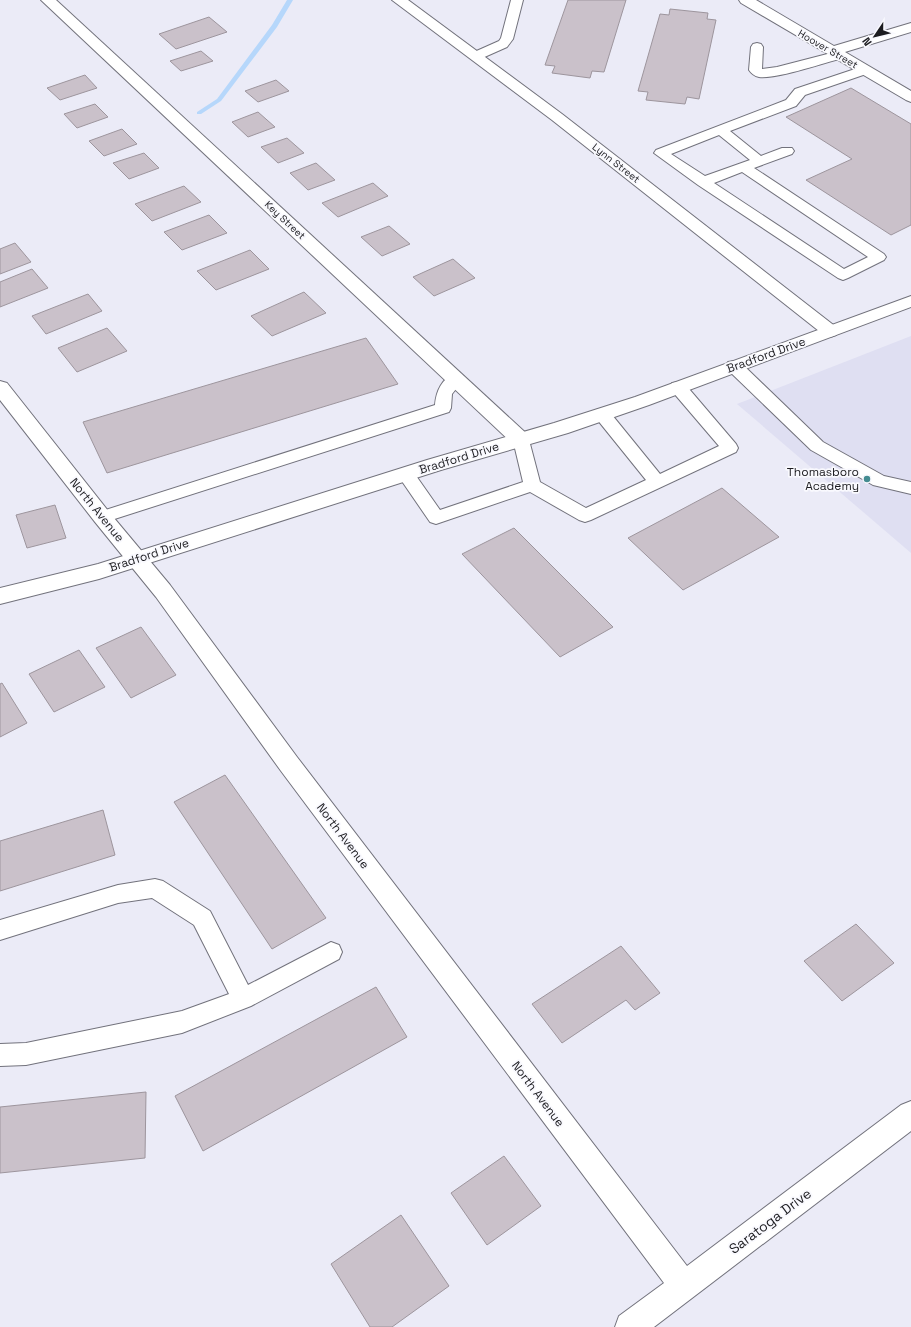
<svg xmlns="http://www.w3.org/2000/svg" width="911" height="1327" viewBox="0 0 911 1327" font-family="'Space Grotesk',sans-serif">
<style>
.built{fill:#dfdff2}
.lines{fill:none;stroke-linecap:round;stroke-linejoin:round}
.stream{fill:#b6d7fb;fill-rule:evenodd}
.building{fill:#cac1ca;stroke:#9d959d}
.lane-casing{stroke:#72727c;stroke-width:2}
.street-casing{stroke:#72727c;stroke-width:2}
.secondary-casing{stroke:#72727c;stroke-width:2}
.lane{fill:#fff;fill-rule:evenodd}
.street{fill:#fff;fill-rule:evenodd}
.secondary{fill:#fff;fill-rule:evenodd}
.poi-dot{fill:#448c91;stroke:#f9f9fe;stroke-width:1.5}
.labels{text-anchor:middle;dominant-baseline:central;stroke-width:3.5;stroke-linejoin:round;paint-order:stroke}
.far-street-label{font-size:10px;fill:#1c1c20;stroke:#f9f9fe}
.street-label{font-size:12px;fill:#1c1c20;stroke:#f9f9fe}
.poi-label{font-size:12px;fill:#1c1c20;stroke:#f9f9fe;text-anchor:end}
.near-street-label{font-size:14px;fill:#1c1c20;stroke:#f9f9fe}
</style>
<rect width="100%" height="100%" fill="#ebebf7"/>
<!-- built -->
<path class="built" d="M911 336V553L737 404Z"/>
<g class="lines">
<!-- stream -->
<path class="stream" d="M287 0H293L277 27 221 101 201 114H197V112L217 99 272 25Z"/>
</g>
<!-- building -->
<g class="building">
<path d="M568 0H626L604 72 592 71 590 78 552 73 555 66 545 65Z"/>
<path d="M670 9 708 13 707 19 716 20 699 99 687 97 685 104 646 100 648 92 638 91 660 14 669 15Z"/>
<path d="M209 17 227 32 176 49 159 34Z"/>
<path d="M201 51 213 61 181 71 170 61Z"/>
<path d="M85 75 97 88 60 100 47 88Z"/>
<path d="M276 80 289 91 258 102 245 91Z"/>
<path d="M851 88 911 124V225L891 235 806 180 852 159 786 117Z"/>
<path d="M95 104 108 117 77 128 64 114Z"/>
<path d="M258 112 275 127 248 137 232 122Z"/>
<path d="M122 129 137 144 104 156 89 141Z"/>
<path d="M287 138 304 153 278 163 261 147Z"/>
<path d="M144 153 159 168 129 179 113 163Z"/>
<path d="M316 163 335 180 308 190 290 173Z"/>
<path d="M373 183 388 196 338 217 322 203Z"/>
<path d="M184 186 201 202 152 221 135 204Z"/>
<path d="M209 215 227 233 182 250 164 232Z"/>
<path d="M389 226 410 244 382 256 361 237Z"/>
<path d="M15 243 31 262 0 274V249Z"/>
<path d="M250 250 269 269 216 290 197 271Z"/>
<path d="M453 259 475 278 434 296 413 277Z"/>
<path d="M32 269 48 288 0 307V282Z"/>
<path d="M304 292 326 313 272 336 251 316Z"/>
<path d="M88 294 102 311 46 334 32 316Z"/>
<path d="M107 328 127 351 77 372 58 348Z"/>
<path d="M366 338 398 384 107 473 83 422Z"/>
<path d="M722 488 779 537 683 590 628 538Z"/>
<path d="M55 505 66 538 27 548 16 515Z"/>
<path d="M514 528 613 627 560 657 462 554Z"/>
<path d="M141 627 176 675 131 698 96 648Z"/>
<path d="M79 650 105 687 54 712 29 674Z"/>
<path d="M2 683 27 723 0 737V684Z"/>
<path d="M225 775 326 918 272 949 174 802Z"/>
<path d="M103 810 115 855 0 891V841Z"/>
<path d="M856 924 894 963 842 1001 804 961Z"/>
<path d="M621 946 660 993 635 1010 626 1000 562 1043 532 1004Z"/>
<path d="M376 987 407 1037 203 1151 175 1096Z"/>
<path d="M146 1092 145 1158 0 1173V1107Z"/>
<path d="M504 1156 541 1206 487 1245 451 1193Z"/>
<path d="M401 1215 449 1286 392 1327H370L331 1264Z"/>
</g>
<g class="lines">
<defs>
<g id="lane">
<path d="M511 0H523L513 39 507 47 480 59H472L470 56 472 53 499 41 501 38Z"/>
<path d="M757 43 761 44 763 47 762 69 777 67 839 51 843 52 845 55 843 58C823 63 778 79 759 77 754 76 751 73 749 70L751 47 753 44Z"/>
<path d="M864 66 869 67 870 70 869 73 805 95 796 106 730 131 761 156 782 148H792L794 151 792 154 754 168 884 254 886 257 884 260 848 278 843 280 838 278 698 185 654 153 656 150 786 100 795 89ZM719 135 750 160 705 176 671 154ZM742 172 868 257 844 269 714 183Z"/>
<path d="M734 361 740 362 823 442 884 476 911 482V494L873 485 811 450 728 370 726 366 728 362Z"/>
<path d="M456 374 462 375 464 379 452 394 451 408 449 412 102 523 96 521 93 517 96 513 435 405C436 392 442 377 456 374Z"/>
<path d="M678 382 684 383 736 444 738 448 736 452 591 520 585 522 579 520 530 492 436 524 430 522 397 474 400 470 406 468 412 470 440 510 523 482 513 440 515 436 521 434 527 436 529 440 540 482 586 508 646 480 596 418 594 414 596 410 602 409 608 410 660 474 719 446 672 391 670 387 672 383Z"/>
<path d="M155 879 163 881 210 911 248 985 331 942 339 945 342 952 339 959 251 1006 182 1033 26 1065 0 1066V1044L26 1043 182 1011 229 994 194 925 152 898 118 903 0 940V920L118 885Z"/>
</g>
<g id="street">
<path d="M41 0H56L528 435 531 440 528 445 521 447 514 445Z"/>
<path d="M392 0H408L562 114 836 327 839 331 836 335 830 337 824 335 552 120Z"/>
<path d="M739 0H756L834 46 911 23V32L845 52 911 91V102L906 100 741 3Z"/>
<path d="M0 381 7 383 109 512 170 585 297 757 687 1266 901 1105 911 1101V1131L654 1327H615L619 1316 664 1283 281 771 156 597 95 522 0 400Z"/>
</g>
<path id="secondary" d="M911 296V307L649 405 568 433 441 470 99 579 0 604V588L98 564 427 460 554 423 635 397Z"/>
</defs>
<!-- lane casing -->
<use href="#lane" class="lane-casing"/>
<!-- street casing -->
<use href="#street" class="street-casing"/>
<!-- secondary casing -->
<use href="#secondary" class="secondary-casing"/>
<!-- lane -->
<use href="#lane" class="lane"/>
<!-- street -->
<use href="#street" class="street"/>
<!-- secondary -->
<use href="#secondary" class="secondary"/>
</g>
<!-- markers -->
<circle class="poi-dot" cx="867" cy="479" r="4"/>
<g class="labels">
<!-- far-street labels -->
<g class="far-street-label">
<text transform="translate(828 49) rotate(30)">Hoover Street</text>
<text transform="translate(616 163) rotate(38)">Lynn Street</text>
<text transform="translate(285 220) rotate(43)">Key Street</text>
</g>
<!-- street labels -->
<g class="street-label">
<text transform="translate(766 355) rotate(-20)">Bradford Drive</text>
<text transform="translate(459 458) rotate(-17)">Bradford Drive</text>
<text transform="translate(97 510) rotate(51)">North Avenue</text>
<text transform="translate(149 555) rotate(-18)">Bradford Drive</text>
<text transform="translate(343 836) rotate(53)">North Avenue</text>
<text transform="translate(538 1094) rotate(53)">North Avenue</text>
</g>
<!-- poi labels -->
<g class="poi-label">
<text x="859" y="472">Thomasboro<tspan x="859" dy="14">Academy</tspan></text>
</g>
<!-- near-street labels -->
<g class="near-street-label">
<text transform="translate(770 1221) rotate(-37)">Saratoga Drive</text>
</g>
</g>
<!-- north arrow -->
<g transform="translate(875 36) rotate(235)" stroke="#f9f9fe" stroke-width="3" paint-order="stroke">
<path d="M0-3L7 15L0 10L-7 15Z" fill="#1c1c20"/>
<text y="-6" font-size="11" font-weight="bold" text-anchor="middle" fill="#1c1c20">N</text>
</g>
</svg>
